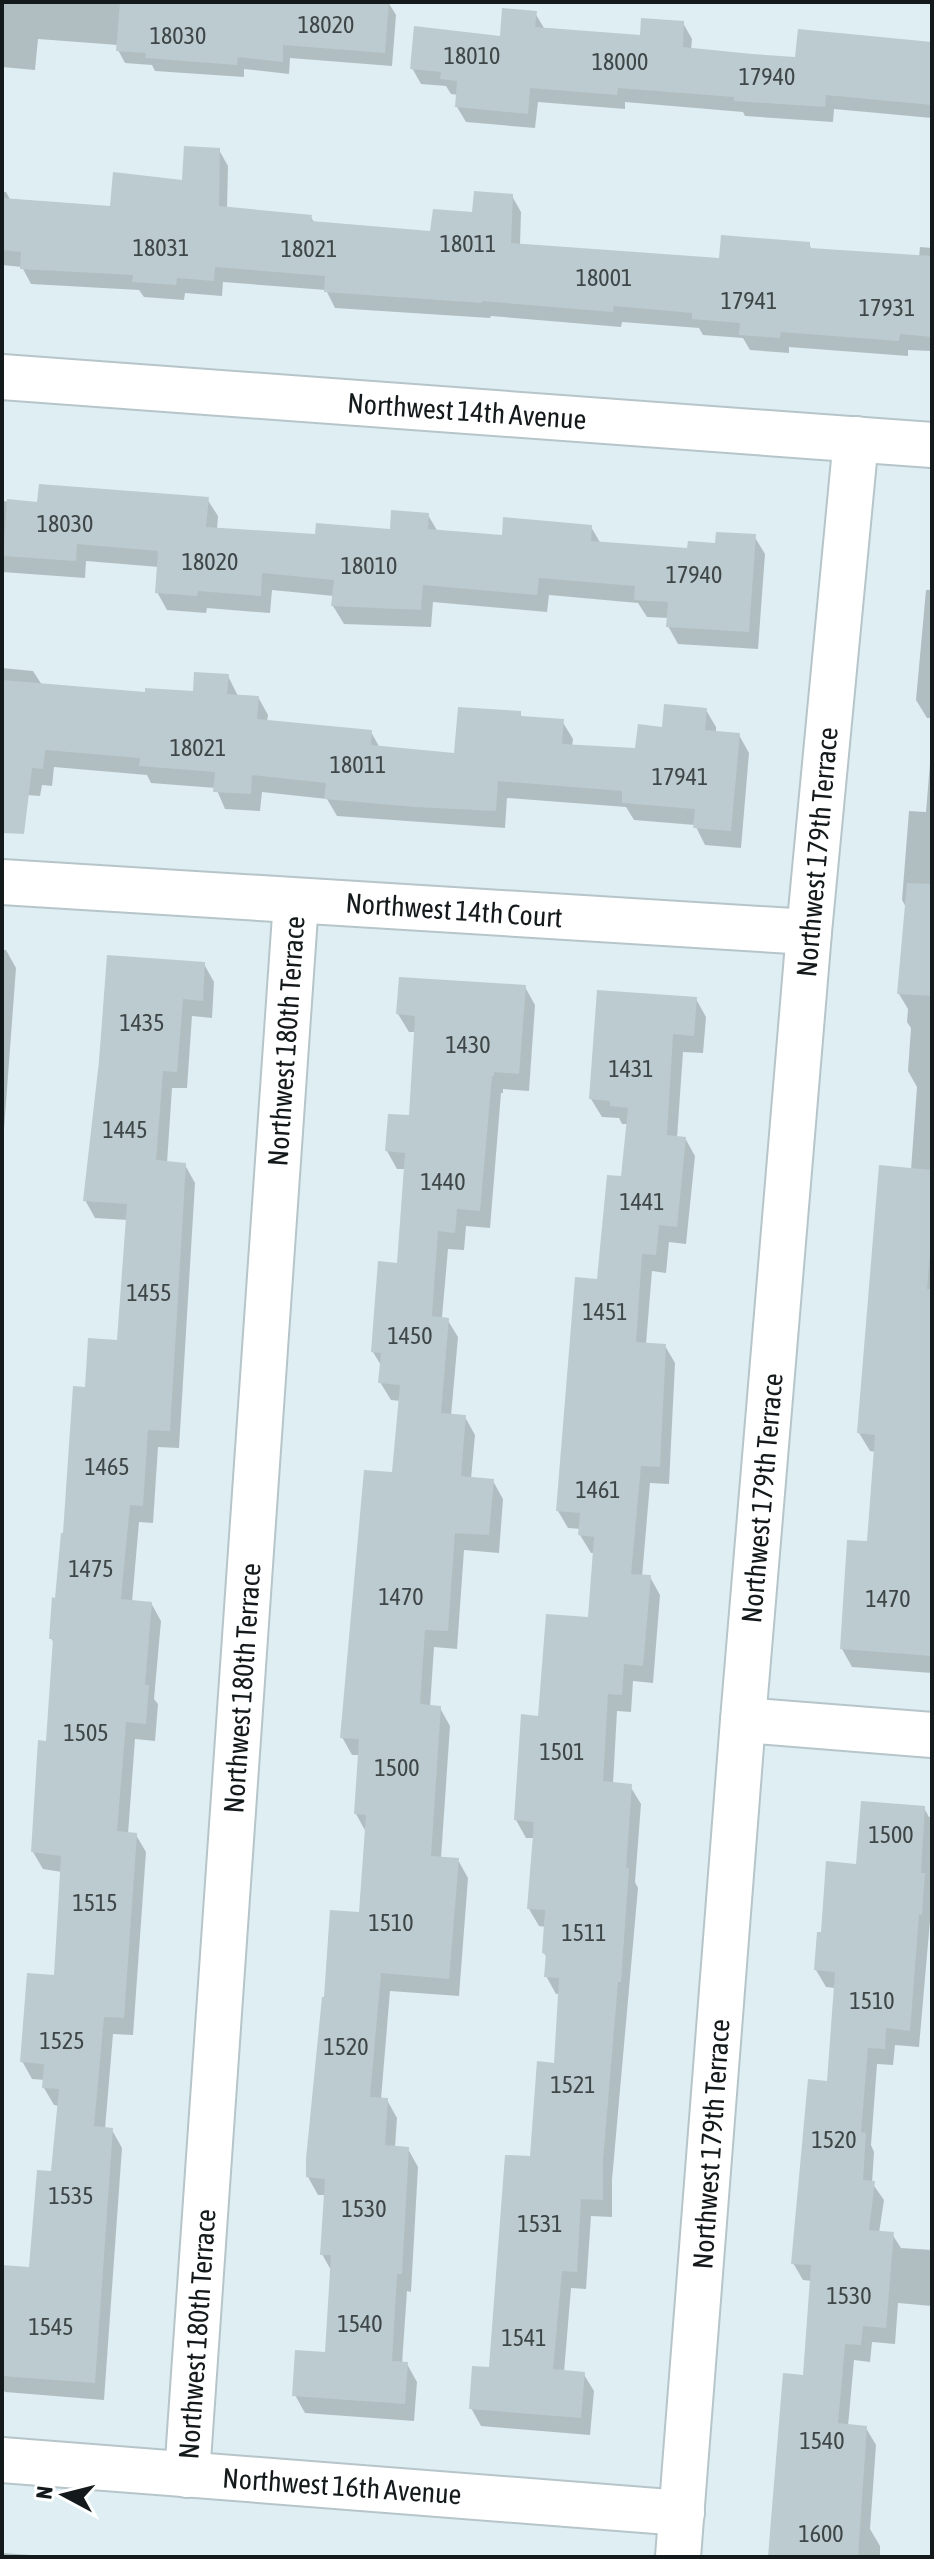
<svg xmlns="http://www.w3.org/2000/svg" width="934" height="2559" viewBox="0 0 934 2559" font-family="'Asap Condensed',sans-serif">
<style>
.shadow{fill:#0003}
.building{fill:#bccbcf}
.lines{fill:none;stroke-linecap:round;stroke-linejoin:round}
.minor-casing{stroke:#b6c5c9;stroke-width:48}
.minor{stroke:#fff;stroke-width:44}
.labels{text-anchor:middle;dominant-baseline:central;stroke-width:6;stroke-linejoin:round;paint-order:stroke}
.number-label{font-size:24px;fill:#3e4648}
.street-label{font-size:28px;fill:#141a1b;stroke:#fff}
</style>
<rect width="100%" height="100%" fill="#deeef2"/>
<!-- shadow -->
<g class="shadow">
<path d="M2 2H388L396 15 392 66 290 58 289 74 244 69V77L155 71 152 65 125 63 118 50V45L38 39 35 70 2 67Z"/>
<path d="M535 13 544 28 642 37 683 23 692 39 691 50 797 59 932 44V118L834 109 833 122 745 116 743 112 625 102V109L538 102 535 128 466 122 457 107 458 95 451 94 446 86 421 84 412 68 502 39Z"/>
<path d="M219 150 228 166 227 209 311 217 315 224 432 233 512 196 521 212 520 245 721 261 809 244 812 250 919 258 920 247 932 248V351L908 350V356L789 347V353L750 350 743 338 703 335 699 328 622 322 621 327 491 316 490 318 335 308 326 290 223 282 222 296 185 293 184 300 144 297 139 290 31 284 22 267 2 265V192H6L11 201 112 208 184 182Z"/>
<path d="M207 499 218 516 217 530 317 536 392 532 428 515 438 532 503 537 591 527 601 544 689 550 754 536 765 554 758 649 678 644 668 626 669 618 647 617 638 603 549 595 547 612 433 602 431 627 344 624 333 606 334 596 272 590 270 613 207 608 206 613 167 610 157 592 159 567 86 561 85 578 2 572V501L39 504Z"/>
<path d="M926 590H932V718H927L916 700Z"/>
<path d="M2 668 33 671 42 685 146 694 194 693 228 676 238 696 258 697 268 715 267 722 371 732 380 748 456 755 520 713 522 718 562 721 573 739 572 747 637 750 664 729 706 710 716 727V733L739 735 749 753 741 848 705 845 695 825 634 820 626 807 507 798 505 828 337 816 327 799 262 792 260 811 225 809 216 788 151 783 147 775 54 767 52 786 42 785 40 796 2 793Z"/>
<path d="M932 739V1673L852 1667 842 1649 868 1543 876 1452 870 1451 859 1433 911 1170 917 1087 908 1071 911 1028 907 1022 908 1009 899 994 907 909 902 900 909 811 926 812Z"/>
<path d="M2 950H6L16 968 2 1156Z"/>
<path d="M204 964 214 982 212 1018 192 1016 187 1088H172L167 1163 185 1165 195 1183 179 1448 158 1447 153 1523 139 1522 132 1602 151 1603 161 1621 154 1699 158 1704 155 1741 135 1739 128 1834 136 1835 146 1852 133 2035 113 2034 105 2129 112 2130 122 2148 104 2400 5 2392 2 2387V2298L31 2269 53 2173 59 2106 54 2105 44 2088 45 2080 32 2079 22 2061 56 1977 62 1872 43 1869 33 1852 48 1743 55 1645 51 1638 87 1389 119 1342 128 1220 95 1218 85 1200 101 1061Z"/>
<path d="M525 987 535 1005 529 1091 503 1089V1093H501L490 1228 466 1226 464 1250 448 1249 442 1317 447 1319 458 1337 451 1416 465 1417 475 1435 471 1479 493 1481 503 1499 499 1553 464 1550 457 1649 434 1647 430 1707 440 1708 450 1726 441 1858 458 1860 468 1878 459 1996 390 1991 381 2099 387 2100 397 2118 395 2148 408 2149 418 2167 411 2292 407 2291 402 2364H407L417 2382 414 2421 305 2413 295 2395 327 2354 332 2272 322 2254 326 2195H318L308 2177 361 1915 366 1832 356 1814 360 1755H352L342 1737 394 1474 401 1401 391 1400 380 1382 382 1367 373 1352 398 1265 406 1169H397L387 1151 411 1117 416 1032H409L398 1014Z"/>
<path d="M696 999 706 1017 703 1053 683 1052 677 1138H685L695 1156 686 1244 669 1242 666 1273 652 1271 646 1344 665 1346 675 1363 669 1484 650 1483 642 1577H650L660 1595 653 1683 633 1681 631 1712 617 1711 613 1784 630 1786 641 1804 635 1882 638 1888 612 2180V2217L591 2216 586 2289 571 2288 564 2372 583 2373 594 2391 590 2435 481 2426 471 2408 491 2369 531 2158 556 2065 560 1994H556L546 1976 547 1958 544 1953 546 1927 539 1926 529 1909 535 1838H526L516 1820 539 1718 590 1619 595 1553H591L580 1535 581 1529 568 1528 558 1511 599 1281 623 1178 628 1124H622L619 1118 602 1117 591 1099Z"/>
<path d="M924 1808 929 1817H932V1898L919 2047 895 2045 893 2065 877 2064 871 2145 874 2152 872 2183 884 2200 879 2233 892 2234 901 2248 932 2250V2306L898 2303 895 2344 872 2342 870 2362 854 2360 848 2426 866 2428 876 2445 870 2529 880 2546V2557H770L805 2377 812 2281 803 2280 793 2263 828 2083 835 1988 826 1987 816 1970 823 1934 858 1866Z"/>
<path d="M2 2553 46 2556V2557H2Z"/>
</g>
<!-- building -->
<g class="building">
<path d="M120 2H389L385 53 283 45V62L238 57 237 65 145 58 146 53 116 51Z"/>
<path d="M502 8 537 11 535 27 640 35 641 18 684 21 683 47 752 54 795 57 798 29 932 42V105L826 95 825 107 734 101V97L618 88 617 95 530 88 528 114 455 107 457 81 440 79 441 72 410 69 414 26 500 36Z"/>
<path d="M184 146 220 148 219 206 312 215 311 221 430 231 433 209 472 212 474 191 513 194 511 243 719 258 721 235 810 242V248L932 256V337L900 334 899 341 781 332 780 338 739 335 740 323 692 319V313L614 306 613 312 482 301V303L324 292 325 276 215 267 214 281 177 278 176 285 132 282 133 275 20 269 21 252 2 250V198L110 206 113 172 182 180Z"/>
<path d="M39 484 209 497 206 527 315 534 316 523 390 529 391 510 429 513 428 529 502 535 503 517 592 525 591 541 687 548 688 541 715 543 716 532 756 534 749 632 666 627 668 602 634 600 635 586 539 578 537 595 423 585 421 610 331 606 334 580 262 573 261 596 198 591 197 596 155 593 158 551 77 544 76 561 3 556 7 499 37 502Z"/>
<path d="M194 672 229 674 227 694 259 696 257 719 372 730 371 745 454 753 458 707 521 711V716L564 719 562 744 635 748 638 724 662 727 664 704 707 708 705 730 740 733 731 831 693 828 695 809 622 803V791L498 781 496 811 415 807 324 799 326 783 252 775 251 794 213 792 215 772 139 766 140 758 45 750 43 769 32 768 24 834 2 833V680L145 692V688L193 691Z"/>
<path d="M907 883 932 884V996L897 994Z"/>
<path d="M107 955 205 962 203 1001 183 999 177 1072 163 1071 156 1160 186 1163 170 1431 148 1430 143 1506 130 1505 121 1599 152 1602 145 1685H149L146 1724 126 1722 117 1831 137 1833 124 2018 104 2017 94 2126 113 2128 95 2383 2 2376V2265L29 2267 37 2170 51 2171 59 2089 42 2088 44 2064 20 2062 27 1973 54 1975 61 1856 31 1852 38 1740 46 1741 53 1639H49L52 1597 55 1598 61 1533H63L73 1386 85 1387 88 1338 117 1340 127 1204 83 1201 99 1061Z"/>
<path d="M399 977 526 985 519 1074 494 1072V1076H492L480 1211 457 1209 455 1233 438 1231 432 1316 449 1318 441 1413 466 1415 461 1476 494 1479 489 1535 455 1533 448 1631 425 1630 420 1704 441 1706 431 1856 459 1858 449 1979 381 1973 370 2097 388 2098 385 2145 409 2147 402 2274H397L392 2361 408 2362 405 2404 292 2396 295 2350 325 2352 331 2255H320L325 2179 306 2177V2159L322 1997H324L330 1910 359 1912 366 1815 354 1814 359 1739 340 1738 364 1470 392 1472 400 1385 378 1383 381 1353 371 1352 378 1261 397 1263 405 1153 385 1151 388 1114 409 1115 415 1016 396 1014Z"/>
<path d="M597 990 697 997 694 1036 673 1034 667 1135 686 1137 677 1227 659 1225 656 1255 642 1254 636 1342 666 1344 660 1467 641 1466 631 1574 651 1575 643 1666 624 1664 622 1695 608 1694 603 1781 632 1784 626 1868H629L621 1982H618L603 2161V2200L581 2199 577 2272 562 2271 553 2369 585 2372 581 2418 469 2409 472 2366 489 2367 505 2155 530 2156 537 2061 554 2063 559 1978 544 1977 546 1954 542 1953 545 1910 527 1909 534 1822 514 1820 521 1714 538 1716 546 1614 588 1617 594 1537 578 1535 580 1513 556 1511 575 1277 597 1279 607 1175 621 1176 628 1108 610 1106V1101L589 1099Z"/>
<path d="M879 1165 932 1170V1230L927 1289H932V1656L840 1649 847 1540 867 1541 875 1435 857 1433Z"/>
<path d="M861 1801 925 1806 921 1873H925L922 1915 919 1914 910 2031 886 2028 885 2049 868 2048 861 2132 866 2133 863 2180 875 2181 869 2230 894 2232 886 2328 863 2326 861 2345 845 2344 838 2423 867 2426 858 2557H768L783 2373 803 2375 811 2265 791 2264 808 2079 827 2081 835 1972 814 1970 817 1932H821L826 1861 856 1864Z"/>
</g>
<g class="lines">
<defs>
<g id="minor">
<path d="M2 377 932 445"/>
<path d="M2 882 809 932"/>
<path d="M743 1720 932 1735"/>
<path d="M2 2460 682 2513"/>
<path d="M187 2475 296 901"/>
<path d="M678 2557 743 1720 809 932 856 439"/>
</g>
</defs>
<!-- minor casing -->
<use href="#minor" class="minor-casing"/>
<!-- minor -->
<use href="#minor" class="minor"/>
</g>
<g class="labels">
<!-- number labels -->
<g class="number-label">
<text x="326" y="24">18020</text>
<text x="178" y="35">18030</text>
<text x="472" y="55">18010</text>
<text x="620" y="61">18000</text>
<text x="767" y="76">17940</text>
<text x="468" y="243">18011</text>
<text x="161" y="247">18031</text>
<text x="309" y="248">18021</text>
<text x="604" y="277">18001</text>
<text x="749" y="300">17941</text>
<text x="887" y="307">17931</text>
<text x="65" y="523">18030</text>
<text x="210" y="561">18020</text>
<text x="369" y="565">18010</text>
<text x="694" y="574">17940</text>
<text x="198" y="747">18021</text>
<text x="358" y="764">18011</text>
<text x="680" y="776">17941</text>
<text x="142" y="1022">1435</text>
<text x="468" y="1044">1430</text>
<text x="631" y="1068">1431</text>
<text x="125" y="1129">1445</text>
<text x="443" y="1181">1440</text>
<text x="642" y="1201">1441</text>
<text x="149" y="1292">1455</text>
<text x="605" y="1311">1451</text>
<text x="410" y="1335">1450</text>
<text x="107" y="1466">1465</text>
<text x="598" y="1489">1461</text>
<text x="91" y="1568">1475</text>
<text x="401" y="1596">1470</text>
<text x="888" y="1598">1470</text>
<text x="86" y="1732">1505</text>
<text x="562" y="1751">1501</text>
<text x="397" y="1767">1500</text>
<text x="891" y="1834">1500</text>
<text x="95" y="1902">1515</text>
<text x="391" y="1922">1510</text>
<text x="584" y="1932">1511</text>
<text x="872" y="2000">1510</text>
<text x="62" y="2040">1525</text>
<text x="346" y="2046">1520</text>
<text x="573" y="2084">1521</text>
<text x="834" y="2139">1520</text>
<text x="71" y="2195">1535</text>
<text x="364" y="2208">1530</text>
<text x="540" y="2223">1531</text>
<text x="849" y="2295">1530</text>
<text x="360" y="2323">1540</text>
<text x="51" y="2326">1545</text>
<text x="524" y="2337">1541</text>
<text x="822" y="2440">1540</text>
<text x="821" y="2533">1600</text>
</g>
<!-- street labels -->
<g class="street-label">
<text transform="translate(467 411) rotate(4)">Northwest 14th Avenue</text>
<text transform="translate(817 852) rotate(-85)">Northwest 179th Terrace</text>
<text transform="translate(454 910) rotate(4)">Northwest 14th Court</text>
<text transform="translate(286 1041) rotate(-86)">Northwest 180th Terrace</text>
<text transform="translate(762 1498) rotate(-85)">Northwest 179th Terrace</text>
<text transform="translate(242 1688) rotate(-86)">Northwest 180th Terrace</text>
<text transform="translate(711 2144) rotate(-86)">Northwest 179th Terrace</text>
<text transform="translate(197 2334) rotate(-86)">Northwest 180th Terrace</text>
<text transform="translate(342 2486) rotate(4)">Northwest 16th Avenue</text>
</g>
</g>
<!-- border -->
<rect width="934" height="2559" fill="none" stroke="#141a1b" stroke-width="8"/>
<!-- north arrow -->
<g transform="translate(64 2495) rotate(277)" stroke="#ffffff" stroke-width="6" paint-order="stroke">
<path d="M0-6L14 30L0 20L-14 30Z" fill="#141a1b"/>
<text y="-12" font-size="22" font-weight="bold" text-anchor="middle" fill="#141a1b">N</text>
</g>
</svg>
